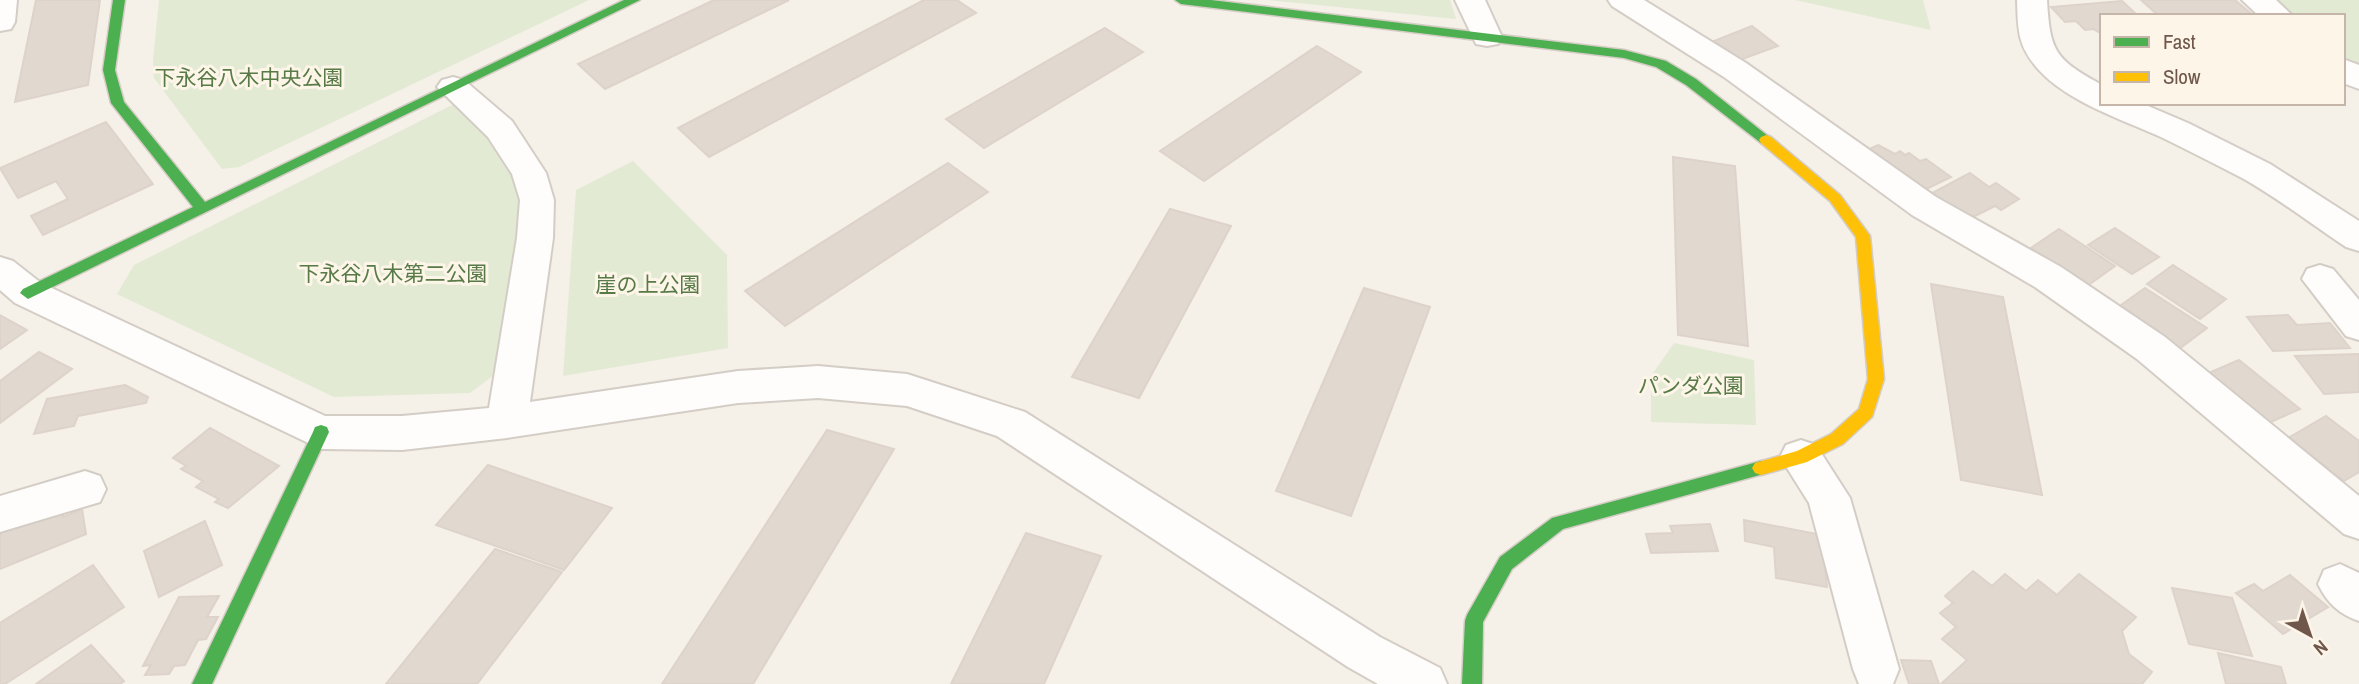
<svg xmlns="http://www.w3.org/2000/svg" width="2359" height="684" viewBox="0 0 2359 684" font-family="'Archivo Narrow','Noto Sans JP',sans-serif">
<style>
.green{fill:#e2ead4}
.building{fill:#e1d8d0;stroke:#ddd3cb;stroke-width:2}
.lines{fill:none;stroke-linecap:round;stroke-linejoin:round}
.street-casing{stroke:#d4cdc6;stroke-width:4}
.fast-casing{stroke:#d4ccc5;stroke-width:3}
.slow-casing{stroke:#d4ccc5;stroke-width:3}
.street{fill:#fefdfc;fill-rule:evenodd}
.fast{fill:#4caf50;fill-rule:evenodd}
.slow{fill:#ffc107;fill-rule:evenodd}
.labels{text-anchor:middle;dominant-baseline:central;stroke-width:6;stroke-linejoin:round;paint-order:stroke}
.park-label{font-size:21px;fill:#577a47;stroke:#fdf5e8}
</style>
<rect width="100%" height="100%" fill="#f5f0e8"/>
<!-- green -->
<g class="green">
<path d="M159 0H589L239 167 222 169 154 78 153 60Z"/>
<path d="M1268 0H1450L1456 19Z"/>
<path d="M1795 0H1923L1931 30Z"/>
<path d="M2268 0H2359V71L2343 60V16H2288Z"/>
<path d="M454 104 504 155 529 203 502 369 470 393 334 397 117 294 134 265Z"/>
<path d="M633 161 727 255 728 348 563 376 576 190Z"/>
<path d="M1674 343 1754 360 1756 425 1651 422V376Z"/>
</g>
<!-- building -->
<g class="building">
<path d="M36 0H100L88 85 15 102Z"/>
<path d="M714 0H789L605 89 578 64Z"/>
<path d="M924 0H957L976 13 709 157 678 128Z"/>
<path d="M2141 0H2235L2254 16H2159Z"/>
<path d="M2122 1 2138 16H2102V34L2093 29 2085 30 2076 21 2065 22 2051 7Z"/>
<path d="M1752 26 1778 46 1740 60 1714 41Z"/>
<path d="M1105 28 1143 52 984 148 946 119Z"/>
<path d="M1317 46 1361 72 1204 181 1160 151Z"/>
<path d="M106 122 153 184 43 235 31 216 68 199 56 181 18 198 0 168Z"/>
<path d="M1878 145 1895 154 1900 151 1905 155 1909 153 1920 161 1926 159 1951 177 1922 191 1867 150Z"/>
<path d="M1673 157 1735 166 1748 346 1678 335Z"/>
<path d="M948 163 988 192 785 326 745 291Z"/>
<path d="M1970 173 1989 187 1996 183 2019 199 2001 210 1995 206 1969 219 1932 193Z"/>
<path d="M1170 209 1231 226 1139 398 1072 377Z"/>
<path d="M2115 228 2159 257 2132 274 2088 245Z"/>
<path d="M2059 229 2115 266 2087 286 2031 248Z"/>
<path d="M2173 265 2226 299 2200 319 2147 284Z"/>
<path d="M1931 284 2003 297 2042 495 1961 480Z"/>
<path d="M1364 288 1430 307 1351 516 1276 491Z"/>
<path d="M2145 288 2207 328 2179 349 2117 308Z"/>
<path d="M0 315 27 330 0 349Z"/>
<path d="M2288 315 2297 325 2330 323 2350 348 2273 351 2247 317Z"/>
<path d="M39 352 72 369 0 423V381Z"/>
<path d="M2359 354V392L2324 394 2295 356Z"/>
<path d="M2239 360 2300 409 2264 425 2204 375Z"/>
<path d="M125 385 148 397 146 403 78 416 74 426 34 434 47 399Z"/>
<path d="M2326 416 2359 441V472L2344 481 2288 438Z"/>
<path d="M210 428 279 466 228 508 215 502 219 499 196 487 203 481 181 469 186 466 173 458Z"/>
<path d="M827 430 894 449 753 684H662Z"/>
<path d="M488 465 612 508 564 570 436 525Z"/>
<path d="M63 509V517L82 509 86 534 0 569V529L10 526 11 530Z"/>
<path d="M1744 520 1822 535 1827 587 1776 578 1774 547 1745 541Z"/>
<path d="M205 521 222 565 159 597 144 551Z"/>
<path d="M1710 524 1718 551 1651 553 1646 534 1673 533 1670 526Z"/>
<path d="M1026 533 1101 556 1044 684H951Z"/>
<path d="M495 549 562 572 477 684H386Z"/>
<path d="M93 565 124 607 5 684H0V623Z"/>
<path d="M1973 571 1992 586 2005 574 2026 591 2038 580 2057 595 2079 574 2136 617 2122 631 2129 654 2152 672 2142 684H1941L1967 660 1942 639 1956 627 1940 613 1953 603 1945 596Z"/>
<path d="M2290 575 2328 607 2283 634 2236 593 2254 584 2263 591Z"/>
<path d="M2172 588 2232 598 2252 656 2189 644Z"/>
<path d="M219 596 207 617H218L206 639 198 640 185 665 174 666 169 674 145 675 151 665 143 666 179 597Z"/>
<path d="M91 645 124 681 120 684H36Z"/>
<path d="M2218 653 2281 667 2286 684H2226Z"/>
<path d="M1901 660 1931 661 1939 684H1909Z"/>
</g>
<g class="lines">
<defs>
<g id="street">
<path d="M0 0H17L15 22 11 29 0 31Z"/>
<path d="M1455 0H1485L1502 37 1498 44 1487 46 1476 44Z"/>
<path d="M1608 0H1644L1746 63 1936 197 2061 267 2165 337 2359 496V539L2344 534 2137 359 2035 287 1912 215 1724 77 1612 6Z"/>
<path d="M2017 0H2047C2050 52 2055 59 2102 85V103H2141L2188 123 2270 164 2359 221V251L2346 247C2313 225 2279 199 2244 179 2217 165 2190 151 2163 138 2124 120 2067 102 2038 69 2017 45 2018 29 2017 0Z"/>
<path d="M2242 0H2276L2293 16H2259Z"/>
<path d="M2343 59 2359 65V89L2343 83Z"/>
<path d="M453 77 464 80 512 121 546 173 554 200 553 238 530 402 738 371 818 366 907 374 1025 412 1380 637 1440 668 1447 684H1378L1348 667 997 436 907 406 818 398 738 403 507 438 402 450 321 449 15 303 0 290V257L13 261 41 283 325 416H402L489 408 517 238 520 200 512 174 488 137 437 87 442 80Z"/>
<path d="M2320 265 2333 269 2359 300V340L2346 336 2302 279 2307 269Z"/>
<path d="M1801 440 1816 445 1850 498 1899 669 1893 684H1859L1853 669 1809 503 1780 457 1786 445Z"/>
<path d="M85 471 100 476 106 489 100 502 0 532V496Z"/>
<path d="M2340 564 2359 573V621C2339 614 2327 603 2318 584L2324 570Z"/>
</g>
<g id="fast">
<path d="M113 0H125L115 70 124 102 205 202 624 0H640L28 299 20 293 23 289 193 207 111 103 103 70Z"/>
<path d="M1175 0H1211L1624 50 1666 61 1696 79 1773 140 1771 143H1761L1686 85 1656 67 1624 58 1181 4Z"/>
<path d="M321 425 327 427 329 432 212 684H192L313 432 315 427Z"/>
<path d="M1761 461 1767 463 1770 468 1767 473 1563 529 1512 569 1483 622 1482 684H1462L1465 621 1467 615 1500 557 1552 518Z"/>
</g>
<path id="slow" d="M1766 135 1771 137 1840 195 1870 236 1884 379 1872 417 1843 444 1807 462 1761 475 1755 473 1752 468 1755 463 1797 451 1831 434 1859 409 1868 379 1856 237 1830 201 1761 143 1759 140 1761 137Z"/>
</defs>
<!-- street casing -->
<use href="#street" class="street-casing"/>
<!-- fast casing -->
<use href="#fast" class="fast-casing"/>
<!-- slow casing -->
<use href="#slow" class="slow-casing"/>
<!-- street -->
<use href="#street" class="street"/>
<!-- fast -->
<use href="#fast" class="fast"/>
<!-- slow -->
<use href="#slow" class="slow"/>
</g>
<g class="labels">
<!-- park labels -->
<g class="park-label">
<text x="249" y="77">下永谷八木中央公園</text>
<text x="393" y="273">下永谷八木第二公園</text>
<text x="648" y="284">崖の上公園</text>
<text x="1691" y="385">パンダ公園</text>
</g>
</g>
<!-- legend -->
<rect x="2100" y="14" width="245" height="91" fill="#fdf5e8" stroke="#c5b6a9" stroke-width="2"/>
<rect x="2114" y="37" width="35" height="10" fill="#4caf50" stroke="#c5b6a9" stroke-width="2"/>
<text x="2163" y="49" font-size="21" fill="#70574b">Fast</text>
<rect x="2114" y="72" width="35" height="10" fill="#ffc107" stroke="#c5b6a9" stroke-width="2"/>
<text x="2163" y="84" font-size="21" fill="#70574b">Slow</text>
<!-- north arrow -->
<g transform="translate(2310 635) rotate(140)" stroke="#fdf5e8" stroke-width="5" paint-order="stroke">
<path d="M0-5L12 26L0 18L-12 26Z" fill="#70574b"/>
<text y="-10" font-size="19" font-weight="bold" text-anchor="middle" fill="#70574b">N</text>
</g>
</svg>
